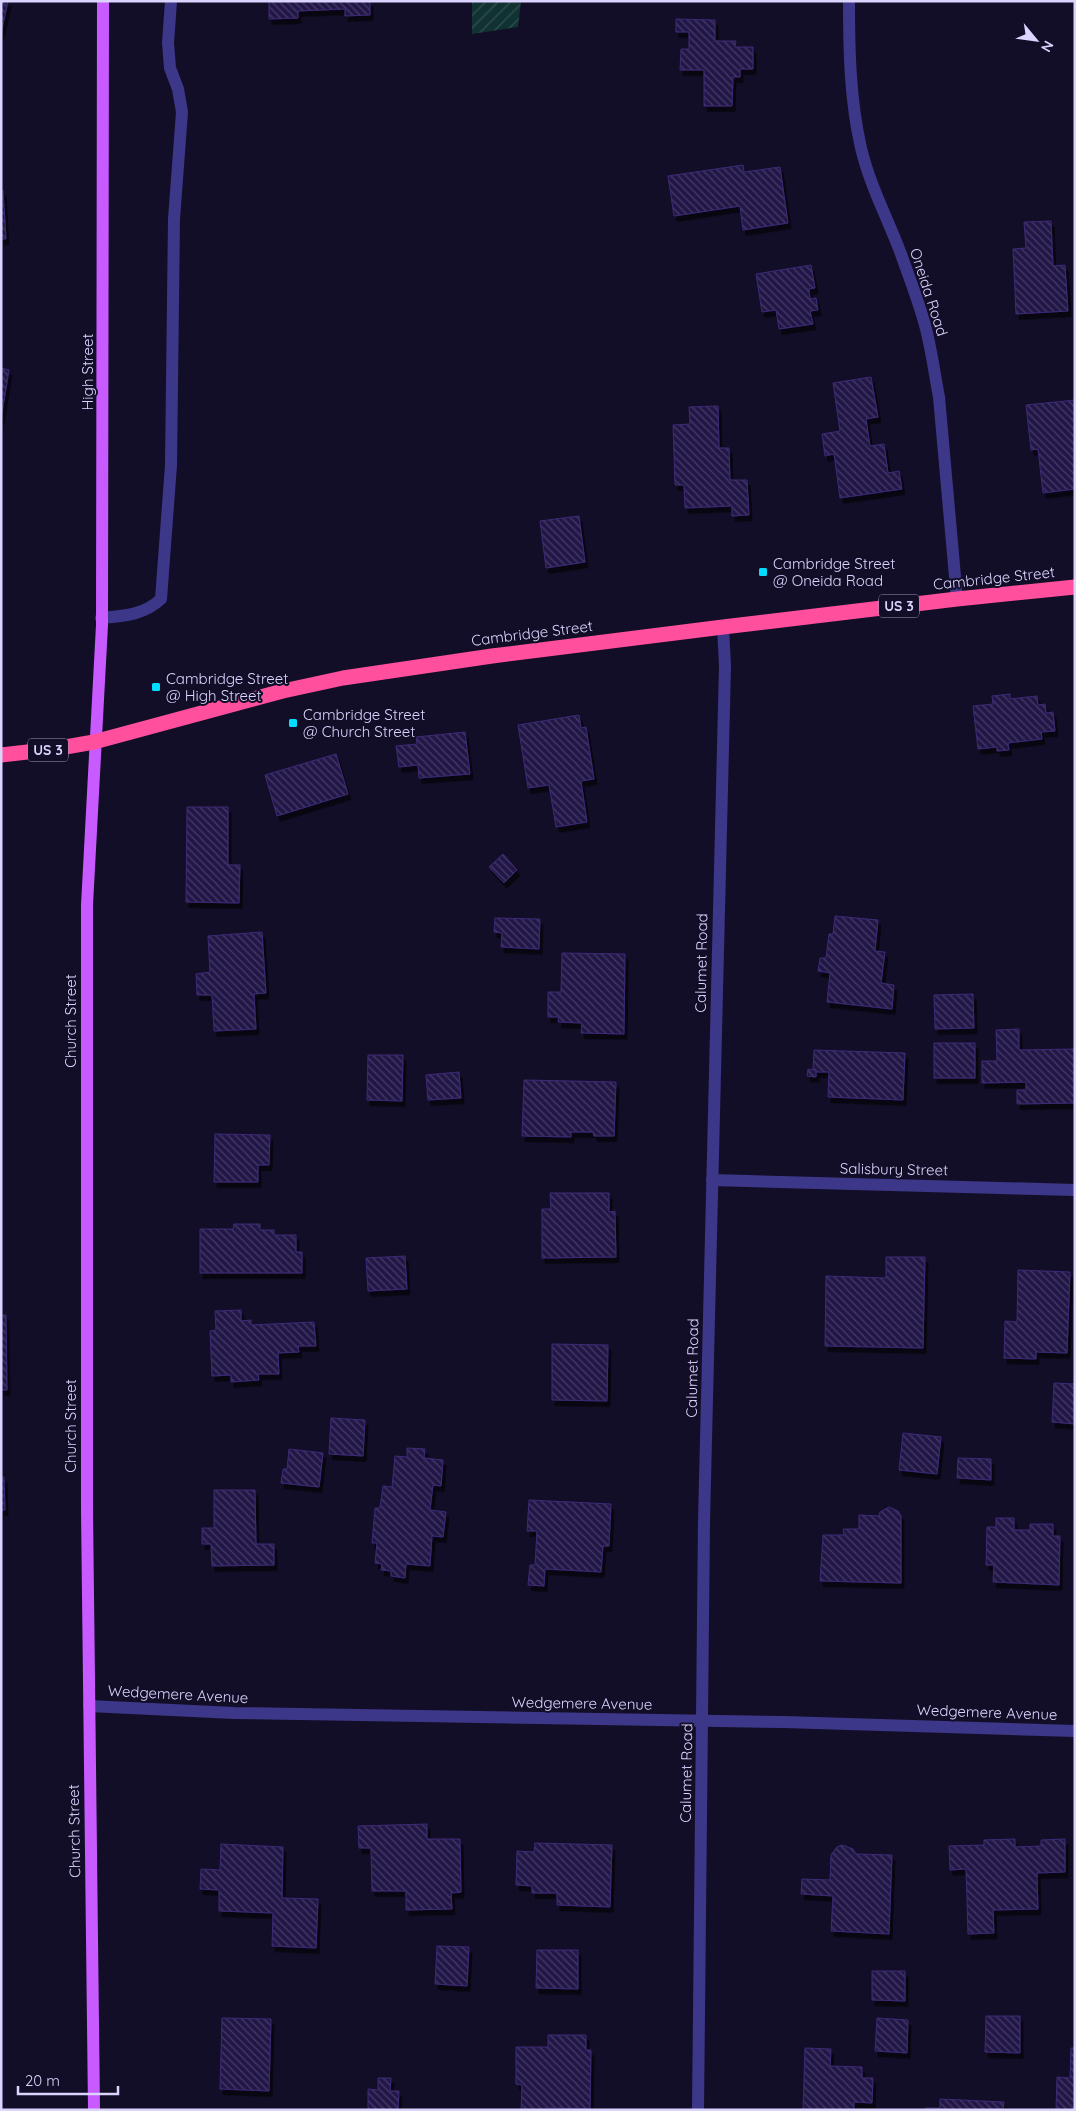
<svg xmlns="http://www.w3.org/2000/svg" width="1076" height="2111" viewBox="0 0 1076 2111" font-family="Quicksand,sans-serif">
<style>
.garden{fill:url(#garden-furrows)}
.building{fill:url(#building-back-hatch);stroke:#3c2a77;filter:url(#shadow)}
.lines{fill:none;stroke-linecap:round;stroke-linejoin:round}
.minor{stroke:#3d3789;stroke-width:12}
.major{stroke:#c85bff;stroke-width:12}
.highway{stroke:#ff4f9d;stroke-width:15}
.poi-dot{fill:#0df;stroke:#130e27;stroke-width:2}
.labels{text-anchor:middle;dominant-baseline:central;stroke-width:4;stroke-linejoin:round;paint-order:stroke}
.shield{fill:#130e27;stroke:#9f99be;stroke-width:1}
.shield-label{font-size:14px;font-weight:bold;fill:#dbd4ff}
.street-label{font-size:15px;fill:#dbd4ff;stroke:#130e27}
.poi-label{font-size:15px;fill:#dbd4ff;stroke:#130e27;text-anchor:start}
</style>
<defs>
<pattern id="garden-furrows" width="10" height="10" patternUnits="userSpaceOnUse" patternTransform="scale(1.25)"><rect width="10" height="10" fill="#113232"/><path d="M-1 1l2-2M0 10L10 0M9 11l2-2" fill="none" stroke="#334f51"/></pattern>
<pattern id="building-back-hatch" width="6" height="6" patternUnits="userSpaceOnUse" patternTransform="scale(1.25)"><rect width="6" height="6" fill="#241949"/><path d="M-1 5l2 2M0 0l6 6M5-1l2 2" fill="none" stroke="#433a64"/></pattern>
<filter id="shadow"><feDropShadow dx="3" dy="5.5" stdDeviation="0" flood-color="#0009"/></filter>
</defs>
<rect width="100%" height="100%" fill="#130e27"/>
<!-- garden -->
<path class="garden" d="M472 1H521L518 27 472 34Z"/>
<!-- building -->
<g class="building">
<path d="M1 1H8L1 34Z"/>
<path d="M269 1H370V15L345 16V9L298 11V18L269 19Z"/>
<path d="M676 19 715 20V41H736L735 47H753V69H740V77H733L732 106H704V70H680L681 49H689V32H676Z"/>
<path d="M743 165 744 172 780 167 788 223 743 230 740 206 674 216 668 176Z"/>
<path d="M3 190 6 239H1V191Z"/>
<path d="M1051 221 1053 266 1065 265 1068 311 1016 314 1013 249 1026 248 1024 222Z"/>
<path d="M811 265 815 288 809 289 810 299 816 298 818 310 810 311 813 324 779 329 776 310 762 312 756 274Z"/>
<path d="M1 368 9 370 1 419Z"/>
<path d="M871 377 878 417 866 419 870 446 884 444 888 473 899 471 902 489 840 498 834 454 825 456 822 434 840 431 833 383Z"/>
<path d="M1075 400V489L1043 493 1038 449 1031 450 1026 405Z"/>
<path d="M718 406 719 448H729L730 480H747L749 515 732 516V506L685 508 684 485H675L673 425 690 424 689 407Z"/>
<path d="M579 516 585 562 546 568 540 521Z"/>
<path d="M1010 694V699L1037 696 1038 705 1045 704 1046 713 1053 712 1055 731 1041 732 1042 739 1008 743 1009 750 997 751V747L978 749 973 706 993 704 992 696Z"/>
<path d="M579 715 581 728 586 727 594 779 581 781 587 822 556 827 549 785 528 788 518 725Z"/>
<path d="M465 732 470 774 419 778 418 765 399 767 396 746 417 744 416 737Z"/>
<path d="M336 754 348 794 277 816 265 775Z"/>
<path d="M187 807H228V865H240L239 903 186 902Z"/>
<path d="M503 854 517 870 504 883 489 867Z"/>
<path d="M835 916 878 920 875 951 885 952 881 983 894 985 892 1009 827 1002 830 973 818 971 820 958H826L829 934H833Z"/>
<path d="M495 918 540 919 539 949 501 947 502 933 494 932Z"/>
<path d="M262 932 266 993 254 994 256 1029 214 1031 212 995H197L196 974 210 972 208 936Z"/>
<path d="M562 953 625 954 624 1034 581 1033 582 1023 558 1022 559 1017H548V992H561Z"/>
<path d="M973 994 974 1028 935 1029 934 995Z"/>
<path d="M1019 1029V1050L1075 1049V1103L1017 1104V1090H1026V1082L982 1083V1061H997L996 1030Z"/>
<rect x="934" y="1043" width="41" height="35"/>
<path d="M814 1050 905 1053 903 1100 828 1097 829 1072H816V1077L807 1076 808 1069 813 1070Z"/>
<path d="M368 1055H403L402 1101 367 1100Z"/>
<path d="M459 1072 461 1098 428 1100 426 1075Z"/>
<path d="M524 1080 616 1082 614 1136H594L593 1132H571V1137L522 1136Z"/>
<path d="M215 1134 270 1135 269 1165H258V1182H214Z"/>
<path d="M550 1193H609V1212L615 1211 616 1257 542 1258V1209H551Z"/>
<path d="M234 1224H260V1230H274V1235H296V1252H302V1273H200V1229H233Z"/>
<path d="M405 1256 407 1289 368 1291 366 1258Z"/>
<path d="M886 1257H925L923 1348 825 1346 826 1276 886 1278Z"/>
<path d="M1018 1270 1070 1272 1067 1353 1036 1352V1359L1004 1358 1005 1321 1017 1322Z"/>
<path d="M241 1310V1321L251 1320V1325L314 1322 316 1346H298L299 1352 278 1353 279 1374H258L259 1380 231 1382V1375L212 1376 210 1331 216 1330 215 1311Z"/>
<path d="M1 1315H6L7 1390H1Z"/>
<path d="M552 1344 608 1345 607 1401 552 1400Z"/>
<path d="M1054 1383 1075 1384V1424L1052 1422Z"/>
<path d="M331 1418 365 1420 363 1456 329 1454Z"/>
<path d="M903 1433 941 1437 937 1474 899 1470Z"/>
<path d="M407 1448 425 1449 424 1458 443 1460 441 1486 433 1485 430 1510 446 1512 443 1537 432 1536 430 1566 406 1564 405 1578 391 1576V1571L381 1570 382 1564 375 1563 377 1543H372L375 1508H380L383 1486 392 1487 395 1456 407 1457Z"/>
<path d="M289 1449 323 1453 319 1487 281 1483 283 1469H287Z"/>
<path d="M958 1458 991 1459V1480L957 1478Z"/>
<path d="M1 1477H4L5 1510H1Z"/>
<path d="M214 1490H255L256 1544H274V1565L212 1566 211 1544H202V1528H214Z"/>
<path d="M529 1500 611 1504 609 1546H603L601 1572 545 1569 544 1586 528 1585 530 1565H535L537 1531H527Z"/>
<path d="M889 1507 898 1511 901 1516V1583L820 1581 823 1535H844L843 1529H859V1515L879 1516 880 1512Z"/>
<path d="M996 1518H1014V1530H1030V1524H1053V1536H1060L1059 1585 993 1582 994 1565H986L987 1527H996Z"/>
<path d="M427 1824V1839H460L461 1892 451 1893 452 1909 406 1910V1891H372L371 1848H359L358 1826Z"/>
<path d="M1015 1839V1847L1041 1846V1840L1065 1839V1872L1037 1873 1038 1909 993 1910 994 1933 968 1934 966 1869 950 1870 949 1846 984 1845V1840Z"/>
<path d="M535 1843 612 1845 610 1907 557 1905V1893H532V1886L516 1885 517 1851 534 1852Z"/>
<path d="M221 1844 283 1847 282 1898 318 1899 316 1948 272 1946 273 1913 219 1911V1890L200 1889 201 1869 220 1870Z"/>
<path d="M842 1845 853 1849 856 1854 892 1855 889 1934 831 1931 833 1896 801 1894 802 1879 830 1880 831 1855 837 1847Z"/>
<path d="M437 1946 469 1947 467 1986 435 1984Z"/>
<path d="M537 1950H578V1989L536 1988Z"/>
<path d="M872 1971H905V2001L872 2000Z"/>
<path d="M986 2016H1020V2053L985 2052Z"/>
<path d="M222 2018 271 2019 269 2091 220 2089Z"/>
<path d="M877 2018 908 2020 907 2053 875 2051Z"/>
<path d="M548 2035H586V2050H591L590 2109 546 2108V2110H521L522 2085 516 2084V2047H548Z"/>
<path d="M805 2048 831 2049 830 2066 862 2067V2078H873L872 2103 854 2102V2110H803Z"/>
<path d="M1071 2048H1075V2110H1056L1057 2077 1070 2078Z"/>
<path d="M378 2078H391L390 2091H399L398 2110H368V2089L378 2090Z"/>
<path d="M940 2099 1004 2102 1003 2110H925V2108H940Z"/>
</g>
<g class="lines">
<!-- minor -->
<g class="minor">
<path d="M849 1C849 51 850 100 861 148 870 186 888 219 901 254 910 280 921 307 927 333 932 354 935 376 939 397L957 599"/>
<path d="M101 618C124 616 144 615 161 599L171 465 174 219 182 112 178 89 170 68 168 43 171 1"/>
<path d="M712 1180 1075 1190"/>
<path d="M89 1706 234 1713 784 1722 1075 1731"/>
<path d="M698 2110 704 1521 725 666 723 627"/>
</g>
<!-- major -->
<path class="major" d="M94 2110 87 1509V905L102 625 103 1"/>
<!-- highway -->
<path class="highway" d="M1 755 54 749 94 742 283 691 343 678 492 656 723 627 957 599 1075 587"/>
</g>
<!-- markers -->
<g class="poi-dot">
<rect x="758" y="567" width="10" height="10" rx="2.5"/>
<rect x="151" y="682" width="10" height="10" rx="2.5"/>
<rect x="288" y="718" width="10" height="10" rx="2.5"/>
</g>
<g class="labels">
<!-- shield labels -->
<g class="shield">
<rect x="879" y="594.5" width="40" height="23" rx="4"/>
<rect x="28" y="738.5" width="40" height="23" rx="4"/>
</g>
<g class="shield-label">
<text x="899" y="606">US 3</text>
<text x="48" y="750">US 3</text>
</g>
<!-- street labels -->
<g class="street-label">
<text transform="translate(929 292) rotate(72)">Oneida Road</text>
<text transform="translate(87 372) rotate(-90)">High Street</text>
<text transform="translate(994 578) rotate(-6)">Cambridge Street</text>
<text transform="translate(532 633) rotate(-7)">Cambridge Street</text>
<text transform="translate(701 963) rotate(-89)">Calumet Road</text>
<text transform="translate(70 1021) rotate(-90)">Church Street</text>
<text transform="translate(894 1169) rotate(1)">Salisbury Street</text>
<text transform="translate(692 1368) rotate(-89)">Calumet Road</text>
<text transform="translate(70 1426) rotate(-90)">Church Street</text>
<text transform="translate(178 1694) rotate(3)">Wedgemere Avenue</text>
<text transform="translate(582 1703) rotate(1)">Wedgemere Avenue</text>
<text transform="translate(987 1712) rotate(2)">Wedgemere Avenue</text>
<text transform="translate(686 1773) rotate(-89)">Calumet Road</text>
<text transform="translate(74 1831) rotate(-91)">Church Street</text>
</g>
<!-- poi labels -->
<g class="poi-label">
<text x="773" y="563">Cambridge Street<tspan x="773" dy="17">@ Oneida Road</tspan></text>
<text x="166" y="678">Cambridge Street<tspan x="166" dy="17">@ High Street</tspan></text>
<text x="303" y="714">Cambridge Street<tspan x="303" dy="17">@ Church Street</tspan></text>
</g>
</g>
<!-- border -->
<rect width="1076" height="2111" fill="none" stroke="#dbd4ff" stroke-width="5"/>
<!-- north arrow -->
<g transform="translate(1036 40) rotate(119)" stroke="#130e27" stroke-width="4" paint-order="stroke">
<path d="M0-4L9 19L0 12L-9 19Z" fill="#dbd4ff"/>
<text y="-8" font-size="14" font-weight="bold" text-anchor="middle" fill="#dbd4ff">N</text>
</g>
<!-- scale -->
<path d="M18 2086v8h100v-8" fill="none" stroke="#dbd4ff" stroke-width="2.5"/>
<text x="25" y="2086" font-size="15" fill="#dbd4ff" stroke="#130e27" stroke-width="4" paint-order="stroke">20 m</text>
</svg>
